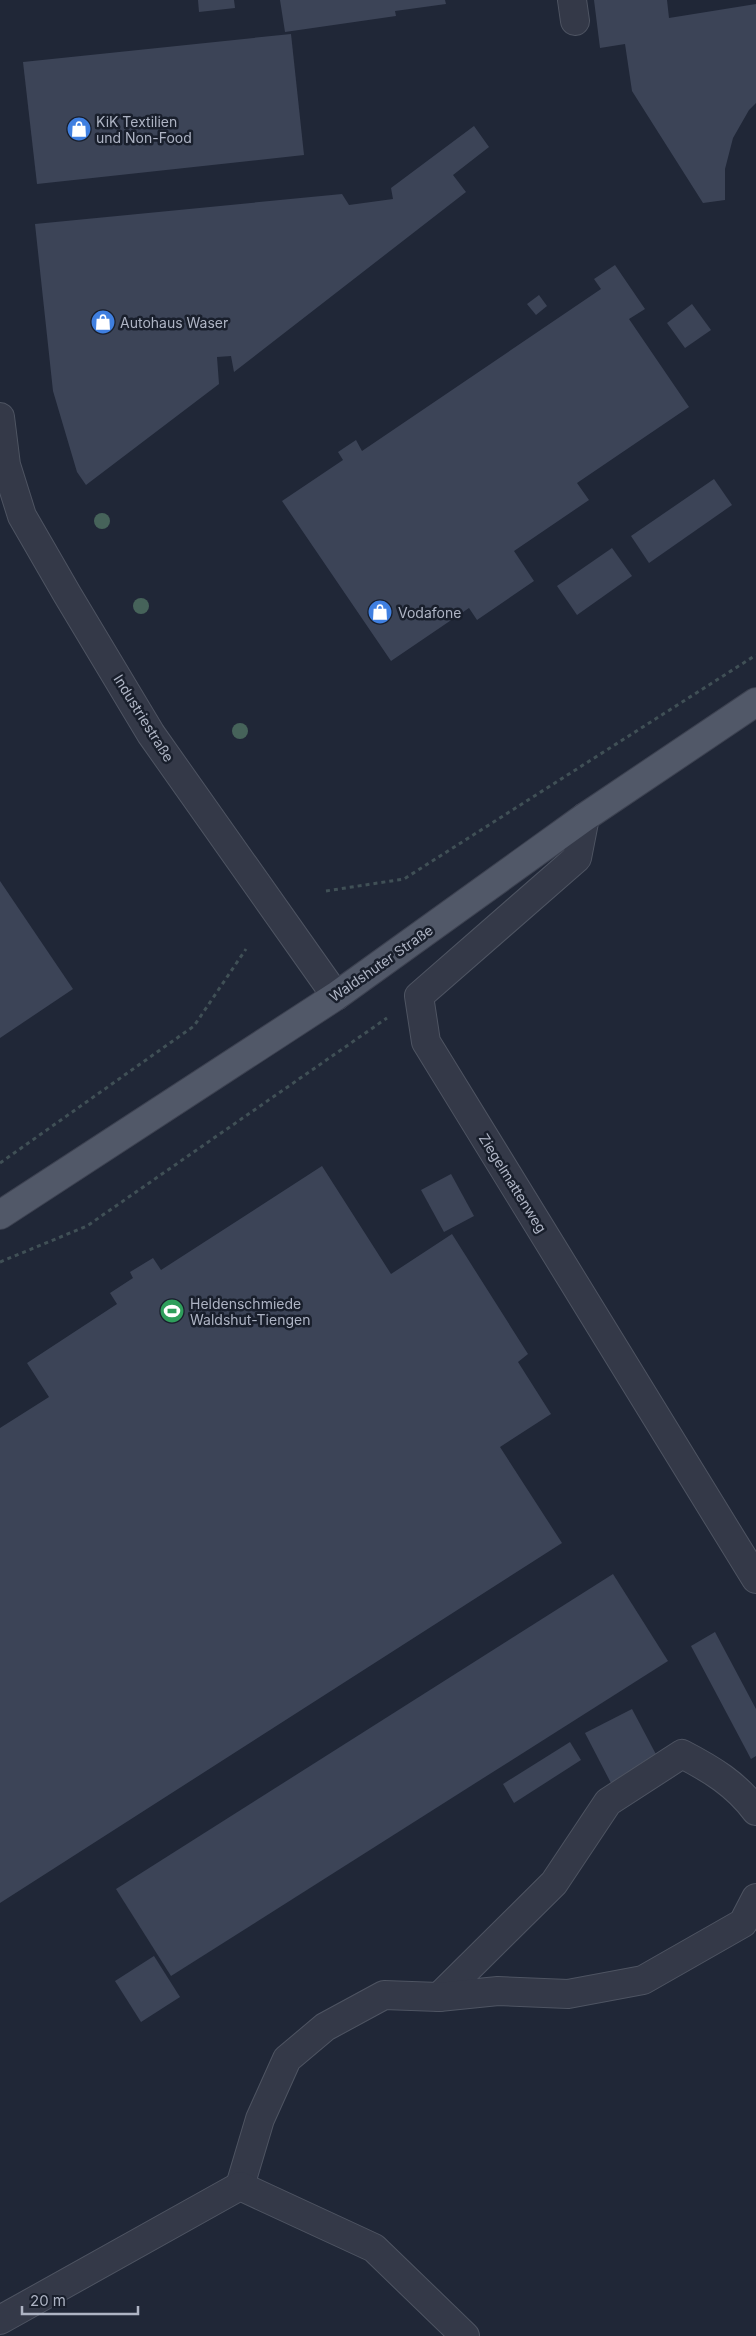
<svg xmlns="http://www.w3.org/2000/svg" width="756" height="2336" viewBox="0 0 756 2336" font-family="Inter,sans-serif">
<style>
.building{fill:#3c4457}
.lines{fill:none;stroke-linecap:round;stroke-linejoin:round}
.minor-casing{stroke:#4e5462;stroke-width:30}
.major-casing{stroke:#3d4251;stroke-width:30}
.path{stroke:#405056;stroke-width:3;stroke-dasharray:4 4;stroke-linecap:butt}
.minor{stroke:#343948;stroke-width:28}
.major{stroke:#515868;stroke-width:28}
.tree{fill:#46635a}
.labels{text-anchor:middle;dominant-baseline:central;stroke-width:5;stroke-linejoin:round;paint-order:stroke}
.poi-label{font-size:14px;fill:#aeb4c4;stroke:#191f2c;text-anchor:start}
.street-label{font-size:14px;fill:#aeb4c4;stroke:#191f2c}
</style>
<rect width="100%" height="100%" fill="#202737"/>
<!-- building -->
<g class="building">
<path d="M198 0H234L235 8 199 12Z"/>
<path d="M280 0H445L446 4 395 11 396 16 285 32Z"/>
<path d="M594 0H667L669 18 756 4V103L749 110 733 138 725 169V200L703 203 632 91 625 44 600 48Z"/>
<path d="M291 34 304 155 37 184 23 62Z"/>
<path d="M474 126 489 147 453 175 466 192 234 372 231 356 217 357 219 384 86 485 77 472 53 391 35 224 342 194 349 205 393 199 391 188Z"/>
<path d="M615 265 645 309 629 319 689 407 577 483 589 500 514 551 534 581 477 620 469 608 391 661 282 501 343 460 338 452 356 440 362 451 601 289 594 279Z"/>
<path d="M539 295 547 306 536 315 527 304Z"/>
<path d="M692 304 711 330 685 348 667 323Z"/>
<path d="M714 479 732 505 649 563 631 536Z"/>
<path d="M612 548 632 576 577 615 557 586Z"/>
<path d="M0 881 73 989 0 1038Z"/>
<path d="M322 1166 391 1274 452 1234 528 1354 518 1362 551 1414 500 1447 562 1543 0 1903V1428L49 1397 27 1363 117 1304 110 1293 133 1278 130 1272 153 1258 161 1270Z"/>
<path d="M451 1174 474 1216 444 1232 421 1190Z"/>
<path d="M613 1574 668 1661 171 1976 116 1889Z"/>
<path d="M715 1632 756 1709V1756L751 1759 691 1646Z"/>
<path d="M632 1709 659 1760 612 1785 585 1733Z"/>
<path d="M570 1742 581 1760 514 1803 503 1784Z"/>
<path d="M154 1956 180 1997 141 2022 115 1981Z"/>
</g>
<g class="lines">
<defs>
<g id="minor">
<path d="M572 0 575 21"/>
<path d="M0 417 6 465 22 516 67 594 151 734 336 996"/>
<path d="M585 817 577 858 419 996 426 1042 756 1579"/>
<path d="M439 1997 554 1883 608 1802 682 1754C711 1769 736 1784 756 1811"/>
<path d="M240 2186 260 2119 287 2059 325 2027 384 1995 439 1997 498 1991 568 1994 643 1980 743 1923 756 1898"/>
<path d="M0 2320 240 2186 374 2248 465 2336"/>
</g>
<path id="major" d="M0 1215 336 996 585 817 756 702"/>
</defs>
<!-- minor casing -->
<use href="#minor" class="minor-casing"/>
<!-- major casing -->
<use href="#major" class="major-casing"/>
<!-- path -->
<g class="path">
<path d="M326 891 404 879 756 655"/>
<path d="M0 1163 194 1026 246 949"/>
<path d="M0 1262 87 1226 387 1018"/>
</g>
<!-- minor -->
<use href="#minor" class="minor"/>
<!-- major -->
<use href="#major" class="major"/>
</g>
<!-- trees -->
<g class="tree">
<circle cx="102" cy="521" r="8"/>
<circle cx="141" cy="606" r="8"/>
<circle cx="240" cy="731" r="8"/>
</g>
<!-- icons -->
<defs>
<symbol id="shop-disc" viewBox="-11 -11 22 22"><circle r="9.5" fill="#3f7fe0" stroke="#191f2c"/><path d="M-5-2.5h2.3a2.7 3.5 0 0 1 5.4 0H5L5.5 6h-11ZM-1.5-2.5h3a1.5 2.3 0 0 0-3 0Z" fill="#fff"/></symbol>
<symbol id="stadium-disc" viewBox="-11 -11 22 22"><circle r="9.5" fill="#2e9e5b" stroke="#191f2c"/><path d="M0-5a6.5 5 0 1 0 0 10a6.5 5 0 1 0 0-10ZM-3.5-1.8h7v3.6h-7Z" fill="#fff"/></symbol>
</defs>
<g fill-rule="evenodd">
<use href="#shop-disc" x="65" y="115" width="28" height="28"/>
<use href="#shop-disc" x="89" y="308" width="28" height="28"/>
<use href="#shop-disc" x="366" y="598" width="28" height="28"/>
<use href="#stadium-disc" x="158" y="1297" width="28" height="28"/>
</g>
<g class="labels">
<!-- poi labels -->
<g class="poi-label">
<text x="96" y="121">KiK Textilien<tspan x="96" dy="16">und Non-Food</tspan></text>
<text x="120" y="322">Autohaus Waser</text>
<text x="398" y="612">Vodafone</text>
<text x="190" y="1303">Heldenschmiede<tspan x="190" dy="16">Waldshut-Tiengen</tspan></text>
</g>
<!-- street labels -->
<g class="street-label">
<text transform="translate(144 718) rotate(58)">Industriestraße</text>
<text transform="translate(381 963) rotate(-35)">Waldshuter Straße</text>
<text transform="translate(513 1183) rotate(58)">Ziegelmattenweg</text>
</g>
</g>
<!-- scale -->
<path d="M22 2306v8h116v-8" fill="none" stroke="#aeb4c4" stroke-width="2.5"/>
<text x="30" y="2306" font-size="15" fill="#aeb4c4" stroke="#191f2c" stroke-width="4" paint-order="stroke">20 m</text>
</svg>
